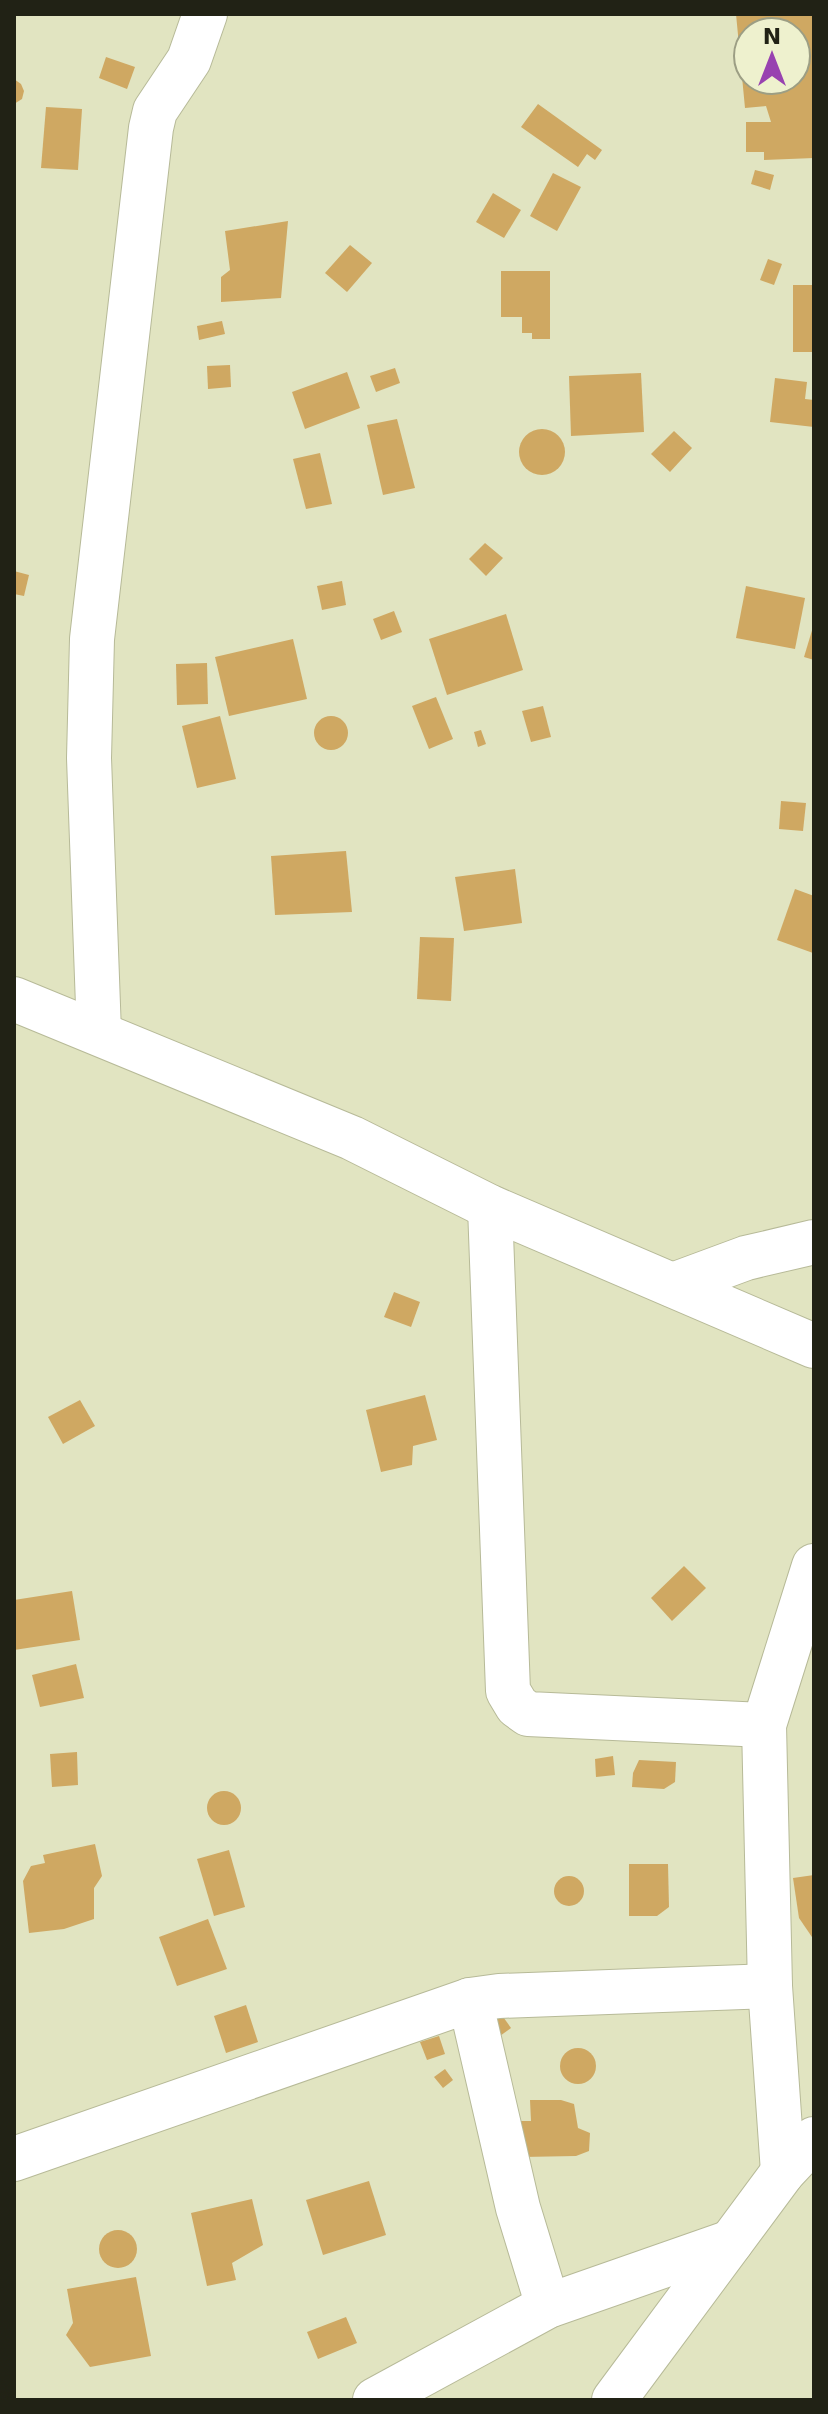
<svg xmlns="http://www.w3.org/2000/svg" width="828" height="2414" viewBox="0 0 828 2414" font-family="'DejaVu Sans',sans-serif">
<style>
.building{fill:#cfa862;fill-rule:evenodd}
.lines{fill:none;stroke-linecap:round;stroke-linejoin:round}
.minor-casing{stroke:#b7ba98;stroke-width:46}
.minor{stroke:#fff;stroke-width:44}
</style>
<rect width="100%" height="100%" fill="#e1e4c1"/>
<!-- building -->
<g class="building">
<path d="M736 14H814V158L764 160V152H746V122H771L766 106 745 108ZM748 32H796V80H748Z"/>
<path d="M106 57 135 67 127 89 99 78Z"/>
<path d="M14 79 21 84 24 91 22 99 14 104Z"/>
<path d="M538 104 602 150 595 160 587 154 578 167 521 127Z"/>
<path d="M46 107 82 109 78 170 41 168Z"/>
<path d="M755 170 774 175 770 190 751 184Z"/>
<path d="M553 173 581 187 557 231 530 216Z"/>
<path d="M493 193 521 210 504 238 476 222Z"/>
<path d="M288 221 281 298 221 302V277L230 270 225 231Z"/>
<path d="M350 245 372 263 347 292 325 273Z"/>
<path d="M768 259 782 264 774 285 760 280Z"/>
<path d="M501 271H550V339H532V333H522V317H501Z"/>
<rect x="793" y="285" width="21" height="67"/>
<path d="M222 321 225 334 199 340 197 326Z"/>
<path d="M230 365 231 387 208 389 207 366Z"/>
<path d="M395 368 400 383 376 392 370 376Z"/>
<path d="M347 372 360 408 305 429 292 392Z"/>
<path d="M641 373 644 432 571 436 569 376Z"/>
<path d="M775 378 807 382 805 399 814 400V427L770 422Z"/>
<path d="M397 419 415 488 383 495 367 425Z"/>
<circle cx="542" cy="452" r="23"/>
<path d="M674 431 692 448 670 472 651 454Z"/>
<path d="M320 453 332 504 306 509 293 459Z"/>
<path d="M485 543 503 558 486 576 469 559Z"/>
<path d="M14 571 29 575 24 596 14 594Z"/>
<path d="M342 581 346 605 322 610 317 586Z"/>
<path d="M746 586 805 598 795 649 736 638Z"/>
<path d="M394 611 402 632 381 640 373 619Z"/>
<path d="M506 614 523 670 447 695 429 639Z"/>
<path d="M813 627H814V660L804 657Z"/>
<path d="M293 639 307 699 229 716 215 657Z"/>
<path d="M207 663 208 704 177 705 176 664Z"/>
<path d="M436 697 453 739 429 749 412 706Z"/>
<path d="M543 706 551 737 531 742 522 711Z"/>
<path d="M220 716 236 779 197 788 182 726Z"/>
<circle cx="331" cy="733" r="17"/>
<path d="M481 730 486 744 478 747 474 732Z"/>
<path d="M781 801 806 803 803 831 779 829Z"/>
<path d="M346 851 352 912 275 915 271 856Z"/>
<path d="M515 869 522 923 464 931 455 877Z"/>
<path d="M795 889 814 896 813 953 777 940Z"/>
<path d="M420 937 454 938 451 1001 417 999Z"/>
<path d="M394 1292 420 1302 411 1327 384 1317Z"/>
<path d="M425 1395 437 1440 413 1446 412 1465 381 1472 366 1410Z"/>
<path d="M80 1400 95 1426 63 1444 48 1417Z"/>
<path d="M684 1566 706 1588 672 1621 651 1598Z"/>
<path d="M72 1591 80 1640 14 1650V1600Z"/>
<path d="M76 1664 84 1698 40 1707 32 1675Z"/>
<path d="M77 1752 78 1785 52 1787 50 1754Z"/>
<path d="M613 1756 615 1775 596 1777 595 1759Z"/>
<path d="M639 1760 676 1762 675 1782 664 1789 632 1787 633 1773Z"/>
<circle cx="224" cy="1808" r="17"/>
<path d="M95 1844 102 1876 94 1888V1919L64 1929 29 1933 23 1881 31 1866 45 1863 43 1855Z"/>
<path d="M229 1850 245 1907 214 1916 197 1859Z"/>
<path d="M629 1864H668L669 1907 657 1916H629Z"/>
<path d="M814 1875V1940L799 1918 793 1878Z"/>
<circle cx="569" cy="1891" r="15"/>
<path d="M208 1919 227 1969 177 1986 159 1937Z"/>
<path d="M246 2005 258 2042 226 2053 214 2016Z"/>
<path d="M501 2014 511 2028 493 2041 483 2027Z"/>
<path d="M439 2036 445 2054 427 2060 420 2042Z"/>
<circle cx="578" cy="2066" r="18"/>
<path d="M445 2069 453 2080 443 2088 434 2077Z"/>
<path d="M530 2100H561L574 2104 578 2128 590 2133 589 2151 576 2156 522 2157 521 2121H531Z"/>
<path d="M369 2181 386 2235 323 2255 306 2200Z"/>
<path d="M252 2199 263 2245 232 2263 236 2280 207 2286 191 2213Z"/>
<circle cx="118" cy="2249" r="19"/>
<path d="M136 2277 151 2356 90 2367 66 2335 73 2323 67 2289Z"/>
<path d="M346 2317 357 2343 318 2359 307 2332Z"/>
</g>
<g class="lines">
<defs>
<g id="minor">
<path d="M14 999 352 1138 490 1207 814 1346"/>
<path d="M99 1033 89 758 92 639 151 128 155 111 189 60 205 14"/>
<path d="M490 1207 508 1691 517 1706 528 1714 764 1725"/>
<path d="M673 1285 746 1258 814 1242"/>
<path d="M470 2000 518 2208 548 2306"/>
<path d="M14 2159 470 2000 499 1996 770 1986"/>
<path d="M783 2172 770 1986 764 1725 814 1566"/>
<path d="M375 2400 548 2306 731 2242"/>
<path d="M614 2400 783 2172 814 2139"/>
</g>
</defs>
<!-- minor casing -->
<use href="#minor" class="minor-casing"/>
<!-- minor -->
<use href="#minor" class="minor"/>
</g>
<!-- border -->
<rect width="828" height="2414" fill="none" stroke="#212215" stroke-width="32"/>
<!-- north arrow -->
<g transform="translate(772 56)"><circle r="38" fill="#eef1ce" stroke="#9c9e84" stroke-width="2"/>
<path d="M0-6L14 30L0 20L-14 30Z" fill="#9842b0"/>
<text y="-12" font-size="22" font-weight="bold" text-anchor="middle" fill="#212215">N</text>
</g>
</svg>
